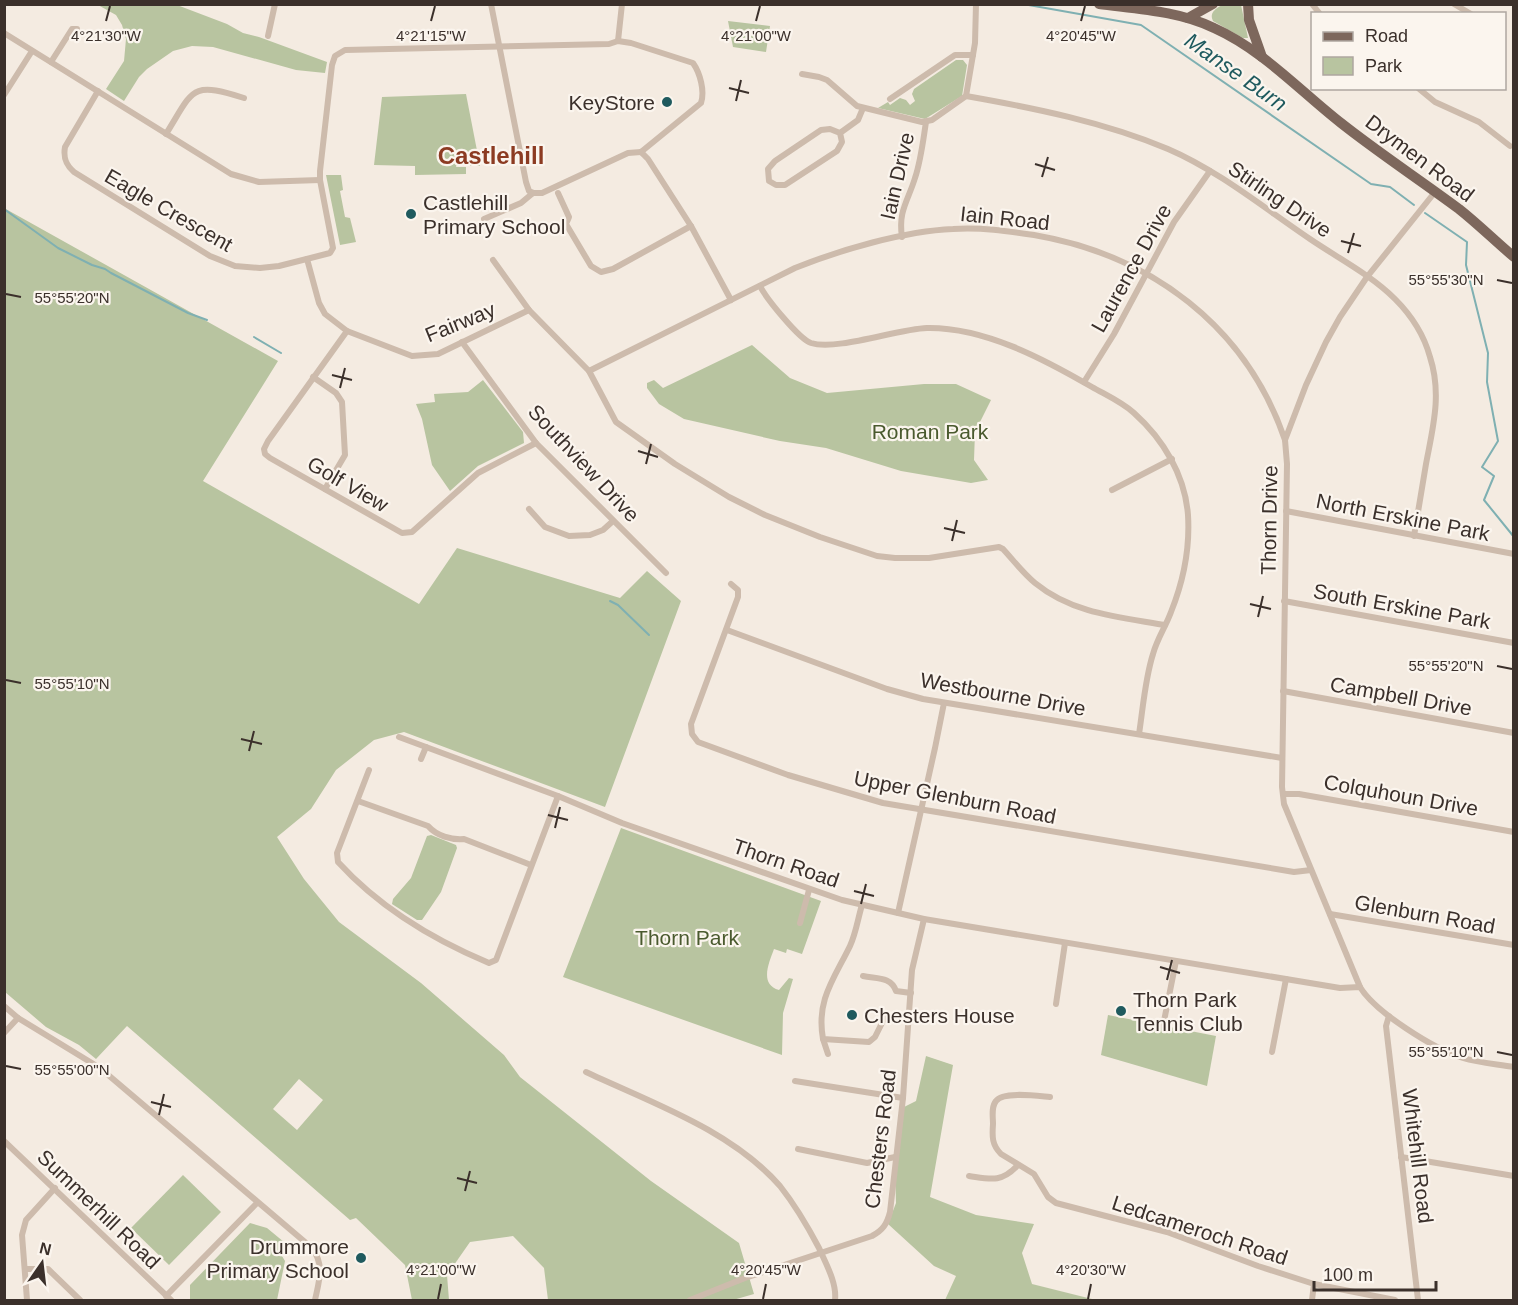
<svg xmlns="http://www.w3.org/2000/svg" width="1518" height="1305" viewBox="0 0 1518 1305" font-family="Arial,sans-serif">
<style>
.green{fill:#b8c4a0;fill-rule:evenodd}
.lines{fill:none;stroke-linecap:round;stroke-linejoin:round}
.stream{stroke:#7fb0b2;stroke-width:2}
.street{stroke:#cdbbac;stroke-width:6}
.primary{stroke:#7d675c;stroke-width:10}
.ticks{fill:none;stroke:#3b302b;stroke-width:2}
.poi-dot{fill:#1f5a5e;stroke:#fbf5ee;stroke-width:2}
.labels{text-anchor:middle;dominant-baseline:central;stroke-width:4.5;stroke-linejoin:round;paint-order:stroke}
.poi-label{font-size:21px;fill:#3b302b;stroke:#fbf5ee;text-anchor:start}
.street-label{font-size:21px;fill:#3b302b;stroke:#fbf5ee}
.park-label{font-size:21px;fill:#4a5a2e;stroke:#fbf5ee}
.water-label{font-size:22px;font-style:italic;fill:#1f5a5e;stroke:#fbf5ee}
.quarter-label{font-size:24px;font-weight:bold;fill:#8c3b22;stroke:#fbf5ee}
.ticks-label{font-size:15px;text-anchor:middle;fill:#3b302b;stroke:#fbf5ee;stroke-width:4.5;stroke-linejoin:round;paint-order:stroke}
</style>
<rect width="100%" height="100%" fill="#f4ebe1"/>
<!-- green -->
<g class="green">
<path d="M98 5H177L227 24 243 33 259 37 327 62 325 73 296 70 213 47 192 46 173 51 147 69 139 77 124 101 106 89 124 61 126 39 122 25 116 15Z"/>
<path d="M1222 5H1241L1248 38H1243L1213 21C1209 13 1215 9 1222 5Z"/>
<path d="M728 21 770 26 766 52 733 47Z"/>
<path d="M956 60H963L967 65 962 96 925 119 878 108 888 102 890 105 900 98 906 100 910 105 915 101 912 94 914 89Z"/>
<path d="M466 94 480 166H470V163H457L456 167H466V174L415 175V166L374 165 382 97Z"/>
<path d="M326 175H341L343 190 340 191 345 217 350 218 356 242 340 245Z"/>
<path d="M4 208 278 361 203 481 419 604 457 548 620 598 647 571 681 601 605 807 404 732 374 740 336 770 311 809 277 837 304 879 339 922 421 983 504 1055 520 1077 651 1181 739 1243 754 1294 733 1300H548L544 1268 513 1236 470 1242 447 1275 449 1300H412L405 1265 356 1218 350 1220 127 1026 96 1059 79 1045 46 1027 5 992ZM299 1079 323 1100 297 1130 273 1109Z"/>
<path d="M752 345 790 378 827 393 924 384H956L991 400 975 432 974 460 988 480 971 483 901 471 826 448 780 441 684 419 659 404 647 388V383L654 380 663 388Z"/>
<path d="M483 380 523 432 524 443 478 466 450 491 432 465 422 419 416 404 435 402 434 394 468 392Z"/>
<path d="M621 828 821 901 802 954 787 949 786 953 774 949C769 963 759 984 779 990L789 978 793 979 783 1013 782 1055 563 977Z"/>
<path d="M431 835 456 845 457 848 441 892 422 920H417L392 904 393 899 411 878 427 836Z"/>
<path d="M1108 1015 1216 1036 1207 1086 1101 1055Z"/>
<path d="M926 1056 953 1065 930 1197 976 1215 1034 1224 1022 1253 1032 1284 1096 1300H945L956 1276 934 1266 888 1224 896 1203 895 1168 902 1108 916 1101Z"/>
<path d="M183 1175 221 1212 169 1265 131 1228Z"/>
<path d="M250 1223 267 1228 290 1247 282 1256 285 1261 277 1300H190V1285Z"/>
</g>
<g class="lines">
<!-- stream -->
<g class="stream">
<path d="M1023 4 1141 25 1371 184 1390 187 1414 205"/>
<path d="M4 209 58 248 92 265 105 269 111 273 188 313 207 320"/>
<path d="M1425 213 1467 242 1466 265 1488 353 1487 382 1498 441 1482 467 1494 476 1484 500 1514 537"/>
<path d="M254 337 281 353"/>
<path d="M610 601 618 605 649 635"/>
</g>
<!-- street -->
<g class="street">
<path d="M491 4 526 182 529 191 533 193"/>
<path d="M1312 4 1320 14"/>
<path d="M1454 4 1471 14"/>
<path d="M4 33 231 174 259 182 320 180"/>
<path d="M268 36 275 4"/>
<path d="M618 41 622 4"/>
<path d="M51 62 72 29H77"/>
<path d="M802 74 819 77 827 80 857 106 922 122 932 120 966 96 975 43 976 4"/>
<path d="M1418 88 1435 102 1479 122 1510 146"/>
<path d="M98 91 65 147C63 158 66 165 74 172L210 256 235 266 260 268 279 266 330 253 333 248 320 180V171L332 65 335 56 345 50 609 44 618 41 631 43 693 63C700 73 705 91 701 103L641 152"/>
<path d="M4 95 32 51"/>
<path d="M966 96C1034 108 1104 122 1168 149 1219 171 1264 208 1310 239 1338 258 1371 275 1395 299 1411 315 1424 335 1430 357 1442 394 1433 427 1426 464 1422 488 1418 512 1414 536"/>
<path d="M890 99 955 55H973"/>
<path d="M840 133 830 129 821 130 775 161 768 169 769 181 776 185H785L837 151 842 142 840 133 858 120 863 108"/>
<path d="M166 134C194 89 190 81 244 98"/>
<path d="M641 152 648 159 691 226 731 300"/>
<path d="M533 193H542L628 153 641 152"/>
<path d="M558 193 569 217 566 224 591 266 601 272 613 269 691 226"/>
<path d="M484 219 521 203 533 193"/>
<path d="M902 237C898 211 908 201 915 178 921 160 923 141 926 122"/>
<path d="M307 259 319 303 325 314 347 331 412 356 438 354 529 310"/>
<path d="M493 260 529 310 589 371 616 422 675 464 729 497 765 515 820 537 877 556 895 558H929L999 547 1003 549C1014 561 1023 573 1035 583 1073 614 1119 617 1165 625"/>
<path d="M760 286C766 298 799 339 811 343 837 351 897 329 927 328 984 327 1044 359 1092 387 1106 395 1122 402 1134 413 1163 439 1185 475 1188 515 1190 547 1183 582 1171 612 1166 626 1157 639 1153 654 1145 679 1143 708 1139 734"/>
<path d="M347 331 268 441 264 449 265 454 270 458 402 533 412 532 478 473 536 443"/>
<path d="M462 342 536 443 666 573"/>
<path d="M589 371 795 268C840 250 904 231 953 229 980 227 1007 231 1034 235 1151 255 1246 326 1285 440"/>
<path d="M313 377 336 393 342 402 345 455 325 489"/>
<path d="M1084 382 1114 334 1174 222 1210 171"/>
<path d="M1112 490 1172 459"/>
<path d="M529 509 545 527 569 536 590 535 603 530 613 521"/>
<path d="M1286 511 1514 554"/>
<path d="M731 584 738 590V597L691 724 692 734 698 742 788 775 883 803 1294 872 1311 870"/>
<path d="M1284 601 1514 643"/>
<path d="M727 630 887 689 923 699 1282 758"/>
<path d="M1283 691 1514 733"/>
<path d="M399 737 558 796 622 823 842 900 924 919 1340 988 1360 987C1375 1012 1434 1049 1463 1058 1479 1063 1497 1064 1514 1067"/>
<path d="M421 759 426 747"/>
<path d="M369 770 337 853 338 862C379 907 434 940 489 963L496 960 558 796"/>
<path d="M1283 794H1299L1514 832"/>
<path d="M358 801 428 826C437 836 451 840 464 839L531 865"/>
<path d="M862 905C858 918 856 933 850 946 834 979 816 1000 823 1039L869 1042 875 1037 885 1017"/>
<path d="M898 913 935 748 944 703"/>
<path d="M1330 914 1514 945"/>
<path d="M800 923 809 890"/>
<path d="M863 976C876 979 891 976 896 991L911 993"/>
<path d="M1360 987 1284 804 1282 787 1287 464 1285 440 1306 385 1326 342 1340 317 1367 277 1435 192"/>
<path d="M1056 1004 1065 943"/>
<path d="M4 1006 18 1018 100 1068 312 1248C325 1265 319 1281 315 1300"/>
<path d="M1389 1016 1386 1026 1418 1300"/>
<path d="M1163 1026 1176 961"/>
<path d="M4 1033 18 1018"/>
<path d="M823 1039 828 1054"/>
<path d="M1272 1052 1286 979"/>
<path d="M586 1072C652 1103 731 1130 780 1186 795 1205 808 1227 819 1248 826 1264 837 1283 835 1300"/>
<path d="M795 1081 903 1098"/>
<path d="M1050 1097C1038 1096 1003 1091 996 1101 991 1107 993 1117 993 1124 992 1137 992 1145 1001 1154L1034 1174 1048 1197 1056 1203 1167 1232 1258 1266 1314 1284 1395 1300"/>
<path d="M4 1141 171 1300"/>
<path d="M798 1149 867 1163 895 1157"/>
<path d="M1401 1157 1514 1176"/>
<path d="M969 1176C990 1179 1001 1183 1017 1166"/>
<path d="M25 1269H48L80 1300"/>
<path d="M166 1296 257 1203"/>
<path d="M27 1300 22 1235 26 1220 55 1188"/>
<path d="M690 1300 745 1278 872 1236C883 1230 887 1224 890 1212L903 1098 912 970 924 919"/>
<path d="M1312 1300 1314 1284"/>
</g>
<!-- primary -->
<g class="primary">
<path d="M1099 4C1137 9 1179 11 1214 28 1263 50 1300 91 1341 123 1379 153 1420 180 1459 209 1478 224 1495 241 1514 257"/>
<path d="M1248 4 1249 20 1262 57"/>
<path d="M1188 18 1213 4"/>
</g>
</g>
<!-- ticks -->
<path class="ticks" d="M106 21 110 6M431 21 435 6M756 21 760 6M1081 21 1085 6M729 88 749 93M736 101 741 80M1035 164 1055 170M1042 177 1048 157M1341 241 1361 246M1348 253 1354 233M1497 280 1512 283M6 294 21 297M332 375 352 380M340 388 345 368M638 451 658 457M646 464 651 444M944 528 965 533M952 541 957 520M1250 604 1271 609M1258 617 1263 596M1497 666 1512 669M6 680 21 683M241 739 262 744M249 751 254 731M548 815 568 820M555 828 560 807M854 891 874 896M861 904 866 884M1160 967 1180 973M1167 980 1172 960M1497 1052 1512 1055M6 1066 21 1069M151 1102 171 1107M159 1115 164 1094M457 1178 477 1183M465 1191 470 1171M438 1299 441 1284M763 1299 766 1284M1088 1299 1091 1284"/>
<!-- markers -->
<g class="poi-dot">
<circle cx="667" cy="102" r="6"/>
<circle cx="411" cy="214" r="6"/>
<circle cx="1121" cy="1011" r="6"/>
<circle cx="852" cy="1015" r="6"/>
<circle cx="361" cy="1258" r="6"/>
</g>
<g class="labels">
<!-- poi labels -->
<g class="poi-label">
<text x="655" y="102" text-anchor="end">KeyStore</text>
<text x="423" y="202">Castlehill<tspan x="423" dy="24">Primary School</tspan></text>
<text x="1133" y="999">Thorn Park<tspan x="1133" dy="24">Tennis Club</tspan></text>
<text x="864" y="1015">Chesters House</text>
<text x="349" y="1246" text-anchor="end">Drummore<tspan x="349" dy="24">Primary School</tspan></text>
</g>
<!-- street labels -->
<g class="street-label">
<text transform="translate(1420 158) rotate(37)">Drymen Road</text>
<text transform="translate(897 176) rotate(-77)">Iain Drive</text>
<text transform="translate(1280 199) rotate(34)">Stirling Drive</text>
<text transform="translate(169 210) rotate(30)">Eagle Crescent</text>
<text transform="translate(1005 218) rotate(6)">Iain Road</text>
<text transform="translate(1131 268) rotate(-61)">Laurence Drive</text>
<text transform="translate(460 322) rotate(-22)">Fairway</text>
<text transform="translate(584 463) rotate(47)">Southview Drive</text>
<text transform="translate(348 484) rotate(30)">Golf View</text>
<text transform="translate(1403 517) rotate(11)">North Erskine Park</text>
<text transform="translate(1269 520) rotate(-89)">Thorn Drive</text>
<text transform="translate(1402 606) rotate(10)">South Erskine Park</text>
<text transform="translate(1003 694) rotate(10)">Westbourne Drive</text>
<text transform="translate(1401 696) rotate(10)">Campbell Drive</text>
<text transform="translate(1401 795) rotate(10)">Colquhoun Drive</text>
<text transform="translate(955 797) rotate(11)">Upper Glenburn Road</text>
<text transform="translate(786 863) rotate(19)">Thorn Road</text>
<text transform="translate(1425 914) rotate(10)">Glenburn Road</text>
<text transform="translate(880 1139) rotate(-83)">Chesters Road</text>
<text transform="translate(1418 1156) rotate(83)">Whitehill Road</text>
<text transform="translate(99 1209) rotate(44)">Summerhill Road</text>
<text transform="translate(1200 1230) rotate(18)">Ledcameroch Road</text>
</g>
<!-- park labels -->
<g class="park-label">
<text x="930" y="431">Roman Park</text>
<text x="687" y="937">Thorn Park</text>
</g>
<!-- water labels -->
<g class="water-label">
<text transform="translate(1236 72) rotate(35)">Manse Burn</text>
</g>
<!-- quarter labels -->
<g class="quarter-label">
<text x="491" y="155">Castlehill</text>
</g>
</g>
<g class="ticks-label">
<text x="106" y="41">4°21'30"W</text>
<text x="431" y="41">4°21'15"W</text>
<text x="756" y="41">4°21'00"W</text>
<text x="1081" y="41">4°20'45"W</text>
<text x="1446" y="285">55°55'30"N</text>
<text x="72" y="303">55°55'20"N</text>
<text x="1446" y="671">55°55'20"N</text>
<text x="72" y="689">55°55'10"N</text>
<text x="1446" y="1057">55°55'10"N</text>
<text x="72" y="1075">55°55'00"N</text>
<text x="441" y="1275">4°21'00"W</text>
<text x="766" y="1275">4°20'45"W</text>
<text x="1091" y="1275">4°20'30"W</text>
</g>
<!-- border -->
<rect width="1518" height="1305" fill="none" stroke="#3b302b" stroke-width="12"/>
<!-- legend -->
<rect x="1311" y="12" width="195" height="78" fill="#fbf5ee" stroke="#aea6a0" stroke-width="1.5"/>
<rect x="1323" y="32" width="30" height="9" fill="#7d675c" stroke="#aea6a0" stroke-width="1.5"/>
<text x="1365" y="42" font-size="18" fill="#3b302b">Road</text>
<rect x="1323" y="57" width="30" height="18" fill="#b8c4a0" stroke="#aea6a0" stroke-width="1.5"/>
<text x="1365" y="72" font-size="18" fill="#3b302b">Park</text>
<!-- north arrow -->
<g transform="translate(42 1263) rotate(14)" stroke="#fbf5ee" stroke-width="4.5" paint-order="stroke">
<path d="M0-4.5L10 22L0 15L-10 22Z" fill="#3b302b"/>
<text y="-9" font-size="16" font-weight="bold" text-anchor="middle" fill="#3b302b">N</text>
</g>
<!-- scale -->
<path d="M1314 1281v9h122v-9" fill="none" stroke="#3b302b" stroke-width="3"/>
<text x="1323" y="1281" font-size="18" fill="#3b302b" stroke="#fbf5ee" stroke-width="4.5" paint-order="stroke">100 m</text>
</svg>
